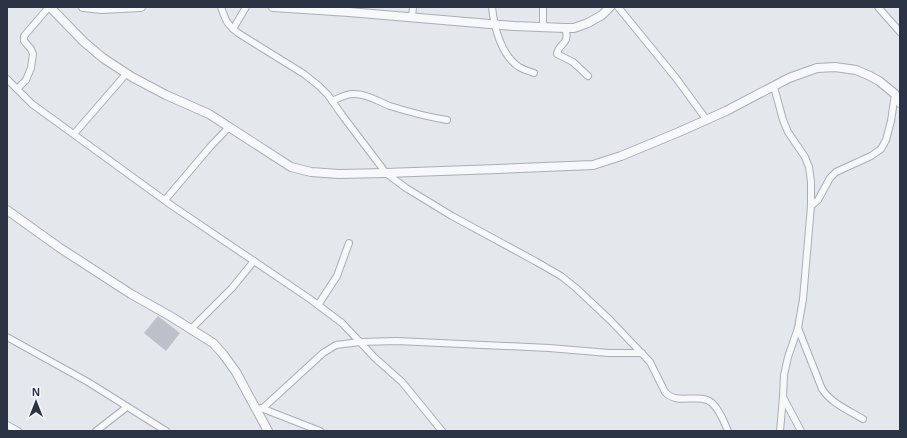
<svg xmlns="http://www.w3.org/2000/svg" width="907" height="438" viewBox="0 0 907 438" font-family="Helvetica,sans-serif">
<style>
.building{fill:#bbc0ca}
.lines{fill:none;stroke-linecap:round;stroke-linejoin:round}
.minor-casing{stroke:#a9aeb7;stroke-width:8}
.tertiary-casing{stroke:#a9aeb7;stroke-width:10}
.minor{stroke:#f7f8fa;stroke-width:6}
.tertiary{stroke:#f7f8fa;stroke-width:8}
</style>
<rect width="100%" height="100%" fill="#e4e7ec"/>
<!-- building -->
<path class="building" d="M158 316 180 333 166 351 144 333Z"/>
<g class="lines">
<defs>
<g id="minor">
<path d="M221 7C226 21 226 23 238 33L304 74 319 86 328 95 342 115 386 173 406 188 452 216 535 261 561 276 576 288 610 320 650 362 665 392C677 406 700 392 712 403 720 410 724 422 728 431"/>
<path d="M492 7C494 27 501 55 519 67 524 70 529 71 534 73"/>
<path d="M618 7 676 78 706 119"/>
<path d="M878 7 900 32"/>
<path d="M412 16 413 7"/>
<path d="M543 27V7"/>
<path d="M565 28C571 45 558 43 557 54L573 62 588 76"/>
<path d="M233 29 246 7"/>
<path d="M7 79 32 104 171 205 310 299 342 323 375 358 402 382 442 431"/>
<path d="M774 87 783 120 788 132 805 157 809 167 811 182V206L803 299 798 328 788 357 784 375 783 397 801 431"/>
<path d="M17 89 26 80 31 68 33 54 31 49 24 41V36L49 7"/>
<path d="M332 101C339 98 347 93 355 94 368 94 379 102 390 106 409 112 428 117 447 120"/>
<path d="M74 134 126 74"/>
<path d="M165 200 210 147 229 127"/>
<path d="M811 206 818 200 830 178 836 172 871 156 881 149 886 140 891 121 895 94"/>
<path d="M318 305 337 276 349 243"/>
<path d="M798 328 822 389C831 403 848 410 863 419"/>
<path d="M191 329 232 288 254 261"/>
<path d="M7 337 88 382 166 431"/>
<path d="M261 408 320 431"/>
<path d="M263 408 323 353 336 345 360 342 397 341 549 348 609 353H642"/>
<path d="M7 425 18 431"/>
<path d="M96 431 127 407"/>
<path d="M780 431 783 397"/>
</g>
<g id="tertiary">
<path d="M50 7 84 42 103 58 132 77 166 95 209 114 291 167 311 172 339 174 386 173 497 169 593 165 621 156 679 132 726 111 789 78 817 68 835 67 856 70 870 76 879 81 895 94 900 103"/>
<path d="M83 7 102 9 141 7"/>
<path d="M273 7 349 12 514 26 565 28H574L588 23 602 15 610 7"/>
<path d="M7 210 60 248 131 294 170 316 213 343 223 354 236 372 268 431"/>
</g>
</defs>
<!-- minor casing -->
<use href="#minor" class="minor-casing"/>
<!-- tertiary casing -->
<use href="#tertiary" class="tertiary-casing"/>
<!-- minor -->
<use href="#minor" class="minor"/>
<!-- tertiary -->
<use href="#tertiary" class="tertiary"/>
</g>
<!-- border -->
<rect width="907" height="438" fill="none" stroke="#2b3445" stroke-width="16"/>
<!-- north arrow -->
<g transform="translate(36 402)" stroke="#f4f6f9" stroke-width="3" paint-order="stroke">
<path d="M0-3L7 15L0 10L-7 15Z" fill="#2b3445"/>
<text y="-6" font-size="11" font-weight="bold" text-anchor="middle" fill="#2b3445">N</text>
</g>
</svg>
